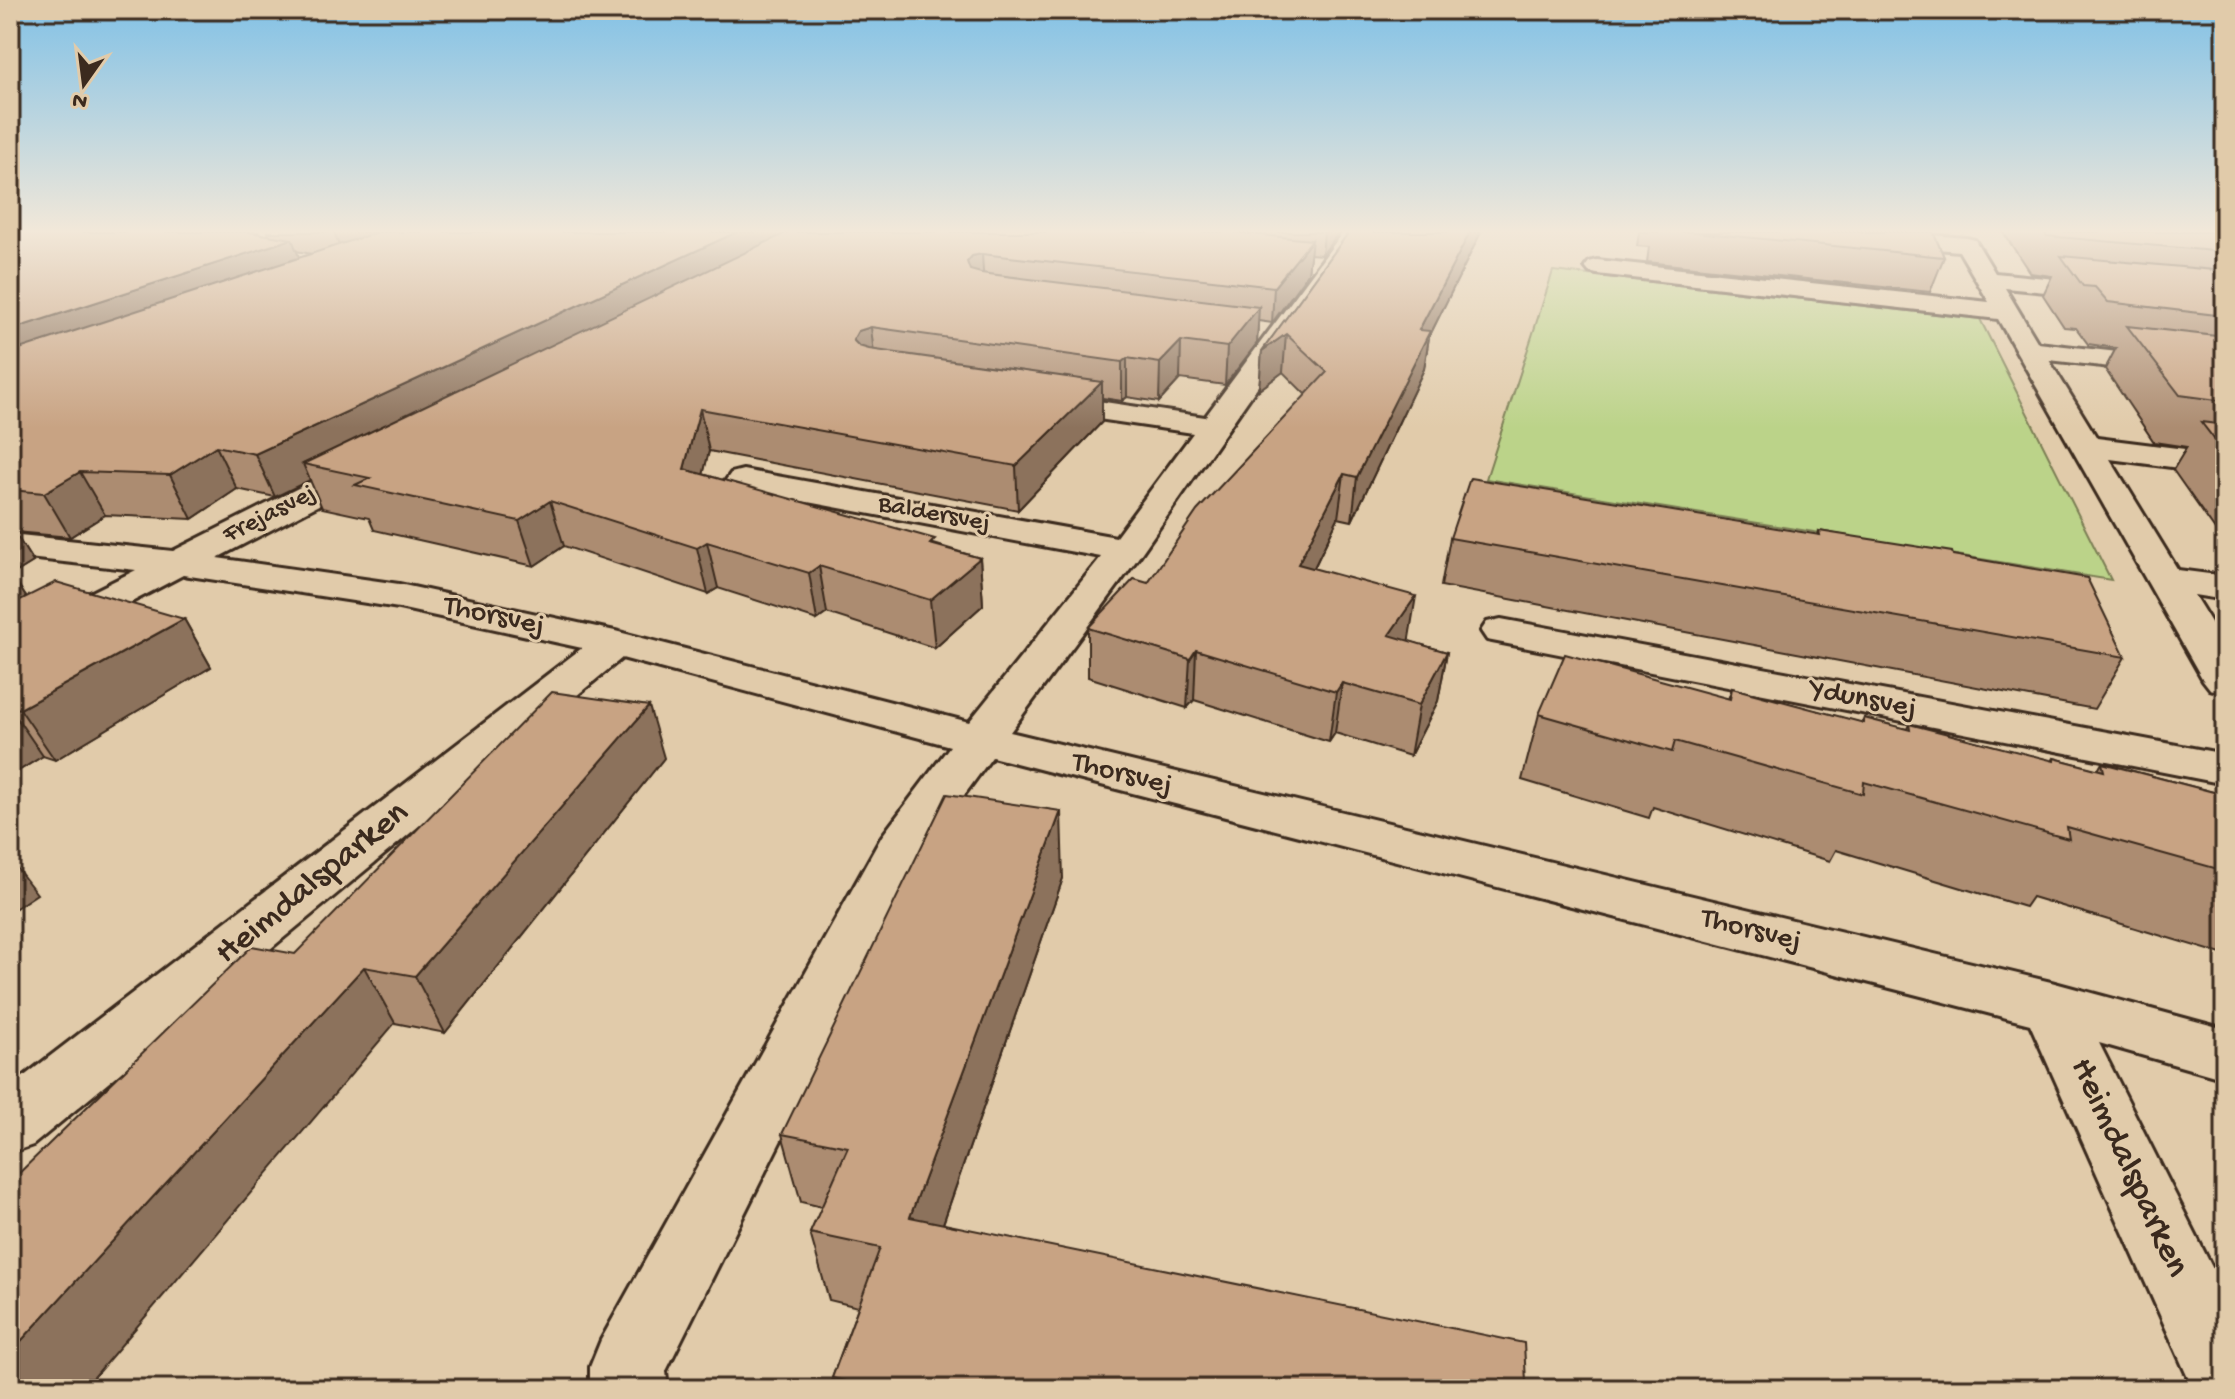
<svg xmlns="http://www.w3.org/2000/svg" width="2235" height="1399" viewBox="0 0 2235 1399" font-family="'Gochi Hand',sans-serif">
<style>
.green{fill:#bbd389;stroke:#7b7e54;stroke-width:2}
.lines{fill:none;stroke-linecap:round;stroke-linejoin:round}
.minor-casing{stroke:#3b2a1e;stroke-width:6}
.minor{fill:#e1cbaa;fill-rule:evenodd}
.wall{fill:#ac8c71;stroke:#3b2a1e;stroke-width:2;fill-rule:evenodd}
.shaded-wall{fill:#8c725c;stroke:#3b2a1e;stroke-width:2}
.building{fill:#c8a383;stroke:#3b2a1e;stroke-width:2}
.labels{text-anchor:middle;dominant-baseline:central;stroke-width:6;stroke-linejoin:round;paint-order:stroke}
.far-street-label{font-size:26px;fill:#3b2a1e;stroke:#e1cbaa}
.street-label{font-size:30px;fill:#3b2a1e;stroke:#e1cbaa}
.near-street-label{font-size:36px;fill:#3b2a1e;stroke:#e1cbaa}
</style>
<rect width="100%" height="100%" fill="#e1cbaa"/>
<filter id="ink" filterUnits="userSpaceOnUse"><feTurbulence type="fractalNoise" baseFrequency=".0125" numOctaves="2"/><feDisplacementMap in="SourceGraphic" scale="16" xChannelSelector="R" yChannelSelector="G"/><feConvolveMatrix kernelMatrix="1 2 1 2 8 2 1 2 1" color-interpolation-filters="sRGB"/></filter>
<g filter="url(#ink)">
<!-- green -->
<path class="green" d="M1553 271 1980 319 2111 580 1486 479Z"/>
<g class="lines">
<defs>
<g id="minor">
<path d="M1343 232H1365L1138 558 1010 732 2051 982 2225 1029V1079L2099 1043 2225 1293V1389H2193L2030 1024 992 757 929 843 666 1371 668 1389H590V1367L601 1340 882 836 950 746 622 658 33 1145 10 1153V1087L582 648 399 608 183 575 25 658 10 661V633L136 570 10 556V534L173 551 356 459 368 456 380 459 384 466 380 473 217 558 399 584 615 631 969 722 1101 557 743 490 731 487 726 480 731 473 743 470 1116 537 1193 433 1044 411 1033 408 1029 402 1033 396 1044 393 1205 417Z"/>
<path d="M1806 232H1895L1967 238 1975 240 1995 273 2225 296V310L2005 288 2038 343 2225 364V380L2049 360 2097 438 2225 454V474L2110 459 2178 570 2225 576V600L2194 595 2225 645V693L2210 689 2203 680 1998 319 1597 274 1589 272 1585 267 1589 262 1597 260 1989 302 1959 251 1817 238Z"/>
<path d="M1501 619 2225 754V784L1487 640 1481 631 1487 622Z"/>
</g>
</defs>
<!-- minor casing -->
<use href="#minor" class="minor-casing"/>
<!-- minor -->
<use href="#minor" class="minor"/>
</g>
<!-- wall -->
<g class="wall">
<path d="M10 232H259L256 233 269 236 268 232H1339L1322 255 1310 254 1308 273 1272 323 1258 321 1257 343 1225 385 1180 379 1159 402 1127 397 1122 401 1102 398V422L1018 510 709 451 703 474 980 558 983 605 935 648 827 613 817 620 718 588 708 594 564 546 534 566 374 530 369 518 322 508 310 480 275 497 237 489 192 519 105 515 70 537 14 532 33 562 12 575 26 597 184 619 211 667 55 760 43 756 10 776ZM296 251 312 254 299 258Z"/>
<path d="M1349 232H1481L1429 337 1424 369 1352 521 1338 518 1314 568 1408 641 1447 652 1438 701 1410 756 1335 733 1329 742 1194 700 1187 708 1088 677V628L1148 583 1306 395 1283 372 1259 390 1262 351Z"/>
<path d="M1639 232H1933L1944 257 1930 292 1647 262 1649 247 1637 246Z"/>
<path d="M2003 232H2225V544L2173 470 2187 447 2154 442 2105 369 2116 348 2088 344 2076 328 2064 327 2043 295 2052 276 2030 273Z"/>
<path d="M1819 531 1953 555 2125 657 2094 709 1441 586 1450 538 1818 535Z"/>
<path d="M1732 688 1862 723 1864 718 1907 729 1909 724 2052 761 2054 758 2098 770 2102 763 2225 795V955L2032 897 2025 907 1836 850 1830 861 1653 807 1649 818 1522 780 1539 714 1728 699Z"/>
<path d="M664 758 445 1033 395 1023 295 954Z"/>
<path d="M1063 878 943 1224 1526 1382 1562 1389H835L832 1378 858 1307 829 1300 810 1233 822 1207 801 1202 782 1134Z"/>
</g>
<!-- shaded-wall -->
<g class="shaded-wall">
<path d="M334 232H420L344 259Z"/>
<path d="M737 232H808L303 464 310 480 275 497 255 454Z"/>
<path d="M1324 232H1339L1322 255Z"/>
<path d="M1470 232H1481L1429 337 1424 369 1352 521 1357 477 1419 330Z"/>
<path d="M292 239 305 272 10 375V330Z"/>
<path d="M1312 240 1308 273 1272 323 1274 287Z"/>
<path d="M982 254 984 288 974 290 967 262 972 256Z"/>
<path d="M1259 307 1257 343 1225 385 1227 347Z"/>
<path d="M871 327 875 364 853 340 858 331Z"/>
<path d="M1286 334 1283 372 1259 390 1262 351Z"/>
<path d="M1181 341 1180 379 1159 402 1160 363Z"/>
<path d="M1127 358V397L1122 401V362Z"/>
<path d="M1102 382V422L1018 510 1016 466Z"/>
<path d="M700 409 709 451 694 512 684 469Z"/>
<path d="M216 446 237 489 192 519 170 475Z"/>
<path d="M80 472 105 515 70 537 44 493Z"/>
<path d="M1344 474 1338 518 1293 611 1298 564Z"/>
<path d="M550 501 564 546 534 566 519 521Z"/>
<path d="M10 525 33 562 12 575 38 616 10 630Z"/>
<path d="M707 542 718 588 708 594 697 548Z"/>
<path d="M980 558 983 605 935 648 930 600Z"/>
<path d="M819 566 827 613 817 620 809 573Z"/>
<path d="M1416 596 1408 644 1389 635Z"/>
<path d="M184 619 211 667 55 760 20 709Z"/>
<path d="M1196 650 1194 700 1187 708 1190 659Z"/>
<path d="M1447 652 1438 701 1410 756 1419 705Z"/>
<path d="M1342 683 1335 733 1329 742 1336 692Z"/>
<path d="M649 706 664 758 445 1033 415 976Z"/>
<path d="M10 708 43 756 10 776Z"/>
<path d="M1061 811 1063 878 922 1284 910 1217Z"/>
<path d="M10 859 37 894 10 912Z"/>
<path d="M364 967 395 1023 84 1389H10V1353Z"/>
</g>
<!-- building -->
<g class="building">
<path d="M22 232H249L292 239 10 330V235Z"/>
<path d="M378 232H737L255 454 216 446 170 475 80 472 44 493 10 490V352Z"/>
<path d="M788 232H1231L1312 240 1274 287 982 254 972 256 967 262 970 270 981 273 1259 307 1227 347 1181 341 1160 363 1127 358 1122 362 871 327 858 331 853 340 859 346 869 349 1102 382 1016 466 700 409 684 469 935 539 930 544 980 558 930 600 819 566 809 573 707 542 697 548 550 501 519 521 355 485 370 478 303 464Z"/>
<path d="M1349 232H1470L1419 330 1430 331 1357 477 1344 474 1298 564 1416 596 1389 635 1447 652 1419 705 1342 683 1336 692 1196 650 1190 659 1088 628 1134 579 1148 583 1197 511 1327 372 1286 334 1262 351Z"/>
<path d="M1695 232H1933L1944 257Z"/>
<path d="M2044 232H2225V252L2047 236Z"/>
<path d="M2061 256 2225 271V316L2108 302 2095 287 2083 286Z"/>
<path d="M2127 326 2225 337V401L2180 395Z"/>
<path d="M2201 422 2225 425V453Z"/>
<path d="M1470 478 1820 535 1819 531 1952 552 1953 555 2087 578 2125 657 1450 538Z"/>
<path d="M56 582 184 619 20 709 10 706V605Z"/>
<path d="M1565 654 1730 699 1732 688 1864 723V718L1910 730 1909 724 2054 761V758L2104 771 2102 763 2225 795V871L2067 827 2069 839 1864 782 1863 794 1675 741 1672 752 1539 714Z"/>
<path d="M552 692 649 706 415 976 364 967 10 1353V1182L252 946 295 954Z"/>
<path d="M947 794 1061 811 910 1217 1524 1343 1526 1382 1562 1389H881L832 1378 880 1248 810 1233 848 1147 782 1134Z"/>
</g>
</g>
<!-- sky -->
<linearGradient id="sky" x2="0" y2="1"><stop stop-color="#81c1e6"/><stop offset="0.54" stop-color="#f2e8d9"/><stop offset="1" stop-color="#f2e8d9" stop-opacity="0"/></linearGradient>
<rect width="2235" height="428" fill="url(#sky)"/>
<g class="labels">
<!-- far-street labels -->
<g class="far-street-label">
<text transform="translate(270 515) rotate(-27)">Frejasvej</text>
<text transform="translate(934 515) rotate(10)">Baldersvej</text>
</g>
<!-- street labels -->
<g class="street-label">
<text transform="translate(494 617) rotate(12)">Thorsvej</text>
<text transform="translate(1863 700) rotate(11)">Ydunsvej</text>
<text transform="translate(1122 775) rotate(14)">Thorsvej</text>
<text transform="translate(1751 931) rotate(14)">Thorsvej</text>
</g>
<!-- near-street labels -->
<g class="near-street-label">
<text transform="translate(313 884) rotate(-39)">Heimdalsparken</text>
<text transform="translate(2128 1168) rotate(65)">Heimdalsparken</text>
</g>
</g>
<!-- margin -->
<rect width="2235" height="1399" fill="none" stroke="#e1cbaa" stroke-width="40"/>
<rect x="20" y="20" width="2195" height="1359" fill="none" stroke="#3b2a1e" stroke-width="3" filter="url(#ink)"/>
<!-- north arrow -->
<g transform="translate(84 84) rotate(194)" stroke="#e1cbaa" stroke-width="6" paint-order="stroke">
<path d="M0-6L14 30L0 20L-14 30Z" fill="#3b2a1e"/>
<text y="-12" font-size="22" font-weight="bold" text-anchor="middle" fill="#3b2a1e">N</text>
</g>
</svg>
